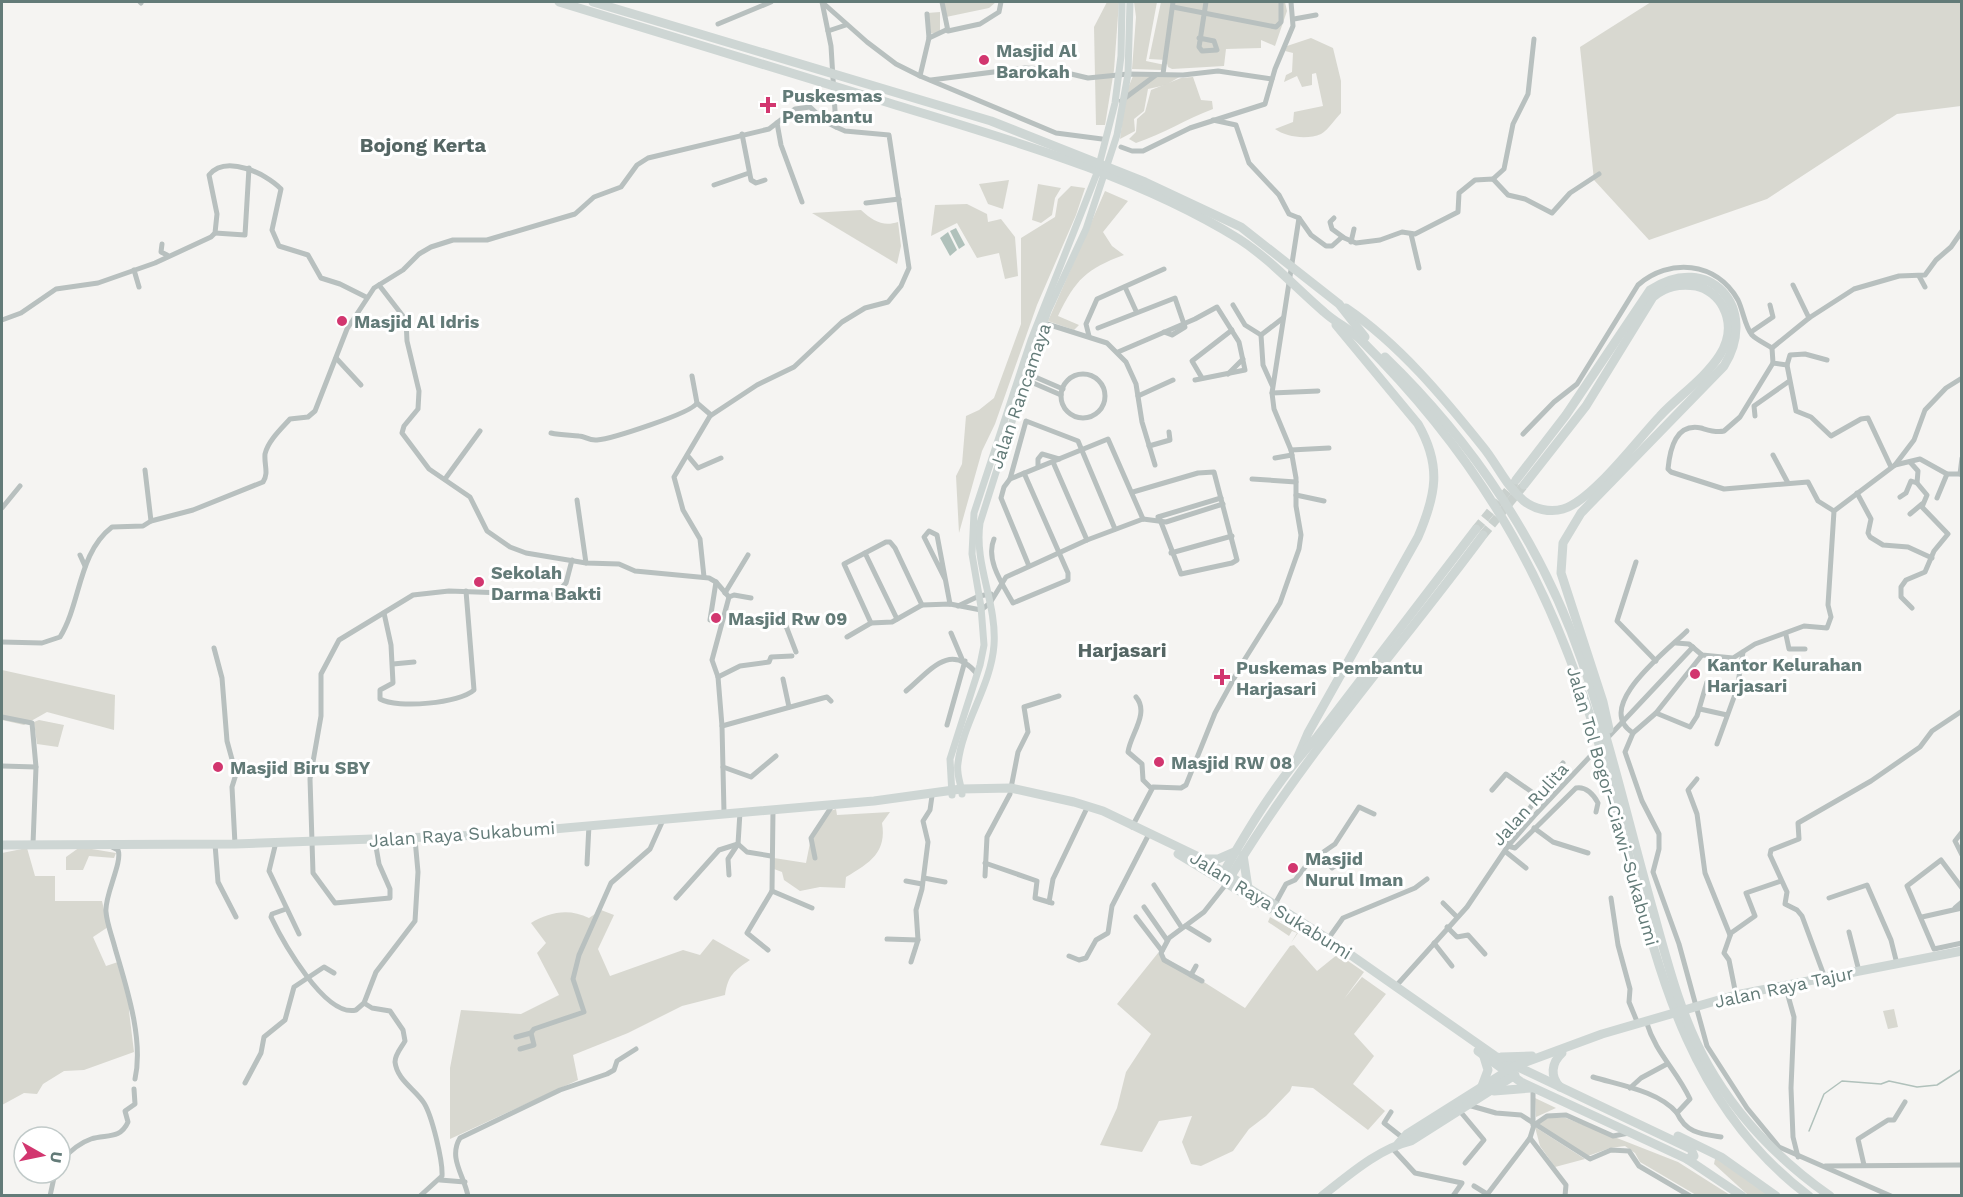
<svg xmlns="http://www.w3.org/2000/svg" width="1963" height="1197" viewBox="0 0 1963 1197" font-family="'Work Sans',sans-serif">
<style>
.green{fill:#d8d8d0}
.water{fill:#b0c1bb}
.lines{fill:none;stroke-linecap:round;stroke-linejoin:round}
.stream{stroke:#b0c1bb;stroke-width:1.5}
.highway-tunnel{stroke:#c9d0cd;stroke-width:9;stroke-dasharray:9 4.5;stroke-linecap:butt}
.street{stroke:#b8c0bf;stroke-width:5}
.secondary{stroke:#ced6d4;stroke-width:7}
.highway{stroke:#ced6d4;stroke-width:9}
.poi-dot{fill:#d2366f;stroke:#fff;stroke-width:2}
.labels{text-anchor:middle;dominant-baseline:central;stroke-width:6;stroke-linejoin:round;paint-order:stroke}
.poi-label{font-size:18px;font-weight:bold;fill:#637b78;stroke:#fff;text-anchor:start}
.street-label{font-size:18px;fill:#637b78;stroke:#fff}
.neighbourhood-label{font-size:20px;font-weight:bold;fill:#556664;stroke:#fff}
</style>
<rect width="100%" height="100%" fill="#f5f4f2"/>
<!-- green -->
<g class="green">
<path d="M944 2H996L989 8 946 17Z"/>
<path d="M1107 2H1119L1114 70 1105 125H1096L1094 27Z"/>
<path d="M1134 2H1157L1146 61 1165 65 1162 70 1132 69 1136 17Z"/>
<path d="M1161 2H1285L1287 11 1275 46 1261 40V48L1226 49 1224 66 1172 69 1168 67 1166 60 1149 59Z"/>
<path d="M1651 2H1961V106L1897 114 1767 199 1649 240 1594 180 1580 47Z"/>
<path d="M940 12V32L928 34 927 13Z"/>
<path d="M1311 38 1333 48 1341 81V113C1335 119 1328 130 1321 134 1307 140 1286 137 1275 129L1293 122 1294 112 1323 106 1316 73 1312 74V85L1302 87 1297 76 1284 82 1286 75 1292 72 1293 53 1285 51 1287 46Z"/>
<path d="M1133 76H1181L1166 85 1148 89 1144 111 1134 119 1135 131 1120 139 1126 93Z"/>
<path d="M1193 77 1201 100 1212 101 1213 109C1186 119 1163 134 1136 143L1129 139 1136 132 1137 119 1145 112 1151 90 1181 78Z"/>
<path d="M1009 180 1003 209 988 204 979 184Z"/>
<path d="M1038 184 1061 188 1055 198 1052 215 1041 223 1032 220Z"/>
<path d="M1071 186 1085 188 1076 215 1037 305 995 424 982 451 959 533 956 476 962 464 966 416 979 410 994 398 1021 324V238L1055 217 1058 199Z"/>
<path d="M1105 191 1128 201 1103 232 1112 246 1124 255C1086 269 1076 279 1058 316L1079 325 1074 330 1048 321Z"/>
<path d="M967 204 987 214 988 222 1001 219 1015 237 1018 276 1005 279 999 253 977 258 957 223 931 236 935 205Z"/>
<path d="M861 210C873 221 883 227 898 222L901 246 897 264 812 213Z"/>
<path d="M2 670 115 695 114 730 47 712 24 725 2 720Z"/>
<path d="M39 720 64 725 58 747 37 744 34 722Z"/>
<path d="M836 809 837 815 890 812 882 823C887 852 870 863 846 877L845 888 820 887 800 891 784 880 782 872 774 869V858L806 863 811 838 830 811Z"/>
<path d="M80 847 116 853 114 858 89 856 83 870H66V857Z"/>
<path d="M27 848 35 876H55V901H102L108 927 93 937 106 966 118 962 131 1001 129 1011 134 1052 84 1070 64 1071 43 1084 37 1094 24 1093 2 1105V853Z"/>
<path d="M601 910 614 915 598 949 610 976 683 950 700 955 713 939 750 960C734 971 728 975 725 995L682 1006 628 1033 573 1055 578 1080 450 1139V1068L461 1010 521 1014 559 995 537 953 546 943 531 923C549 912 569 908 589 918Z"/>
<path d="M1270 917 1298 933 1291 943 1297 933 1292 931 1289 936 1268 922Z"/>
<path d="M1294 945 1317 971 1338 954 1364 972 1344 999 1362 977 1386 994 1354 1034 1374 1056 1353 1084 1385 1111 1368 1130 1313 1088 1292 1086 1290 1091 1266 1116 1249 1129 1233 1151 1201 1166 1191 1164 1182 1142 1192 1116 1159 1121 1142 1152 1100 1145 1117 1108 1126 1072 1151 1034 1117 1004 1158 953 1245 1008 1290 946Z"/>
<path d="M1894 1009 1898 1027 1888 1029 1883 1011Z"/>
<path d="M1535 1098 1556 1108 1536 1117Z"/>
<path d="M1547 1117 1566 1118 1678 1162 1730 1195H1696L1640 1162 1635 1153 1625 1146 1610 1148 1588 1156 1538 1124Z"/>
<path d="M1535 1127 1585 1159 1555 1167 1540 1146Z"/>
<path d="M1715 1159H1717L1771 1195H1748L1714 1164Z"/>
</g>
<!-- water -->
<g class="water">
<path d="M956 228 965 245 959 249 950 231Z"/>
<path d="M948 232 957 250 950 256 940 238Z"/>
</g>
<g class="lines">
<!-- stream -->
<path class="stream" d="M1809 1131 1824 1094 1842 1081 1881 1084 1889 1081 1917 1087 1937 1085 1962 1069"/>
<!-- highway-tunnel -->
<g class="highway-tunnel">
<path d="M1476 529 1515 482"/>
<path d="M1483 535 1524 485"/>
</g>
<!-- street -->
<g class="street">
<path d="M140 2 141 3"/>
<path d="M942 2 948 31 980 24 999 12 1001 2"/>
<path d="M823 3 867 42 896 64 920 76 1056 133 1102 139"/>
<path d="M1173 7 1276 27 1281 22V2"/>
<path d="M1294 19 1316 15"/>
<path d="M718 24 771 2"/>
<path d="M828 31 846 25"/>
<path d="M929 38 946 30"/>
<path d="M1199 38 1214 41 1217 50 1202 51 1199 47 1206 2"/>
<path d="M1163 74 1173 2"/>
<path d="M920 76 929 38 927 14"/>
<path d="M931 80 1025 68 1050 69 1088 78 1128 74 1183 75 1218 71 1272 79"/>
<path d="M1121 101 1156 75"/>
<path d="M1213 120 1236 125 1249 163 1279 195 1289 214 1299 218 1311 235 1326 246H1332L1342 237 1356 243 1380 240 1402 232 1415 234 1458 212 1459 193 1475 180 1493 179 1508 195 1525 199 1552 213 1570 193 1599 174"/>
<path d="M777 123 781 145 802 202"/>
<path d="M742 134 751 180 756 183 765 180"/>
<path d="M1121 147 1132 151H1143L1190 128 1265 104 1275 69 1293 26 1291 2"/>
<path d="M1493 179 1504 169 1513 124 1528 94 1534 39"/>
<path d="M714 185 749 173"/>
<path d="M866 203 899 199"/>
<path d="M1334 218 1330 222 1332 229 1343 237"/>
<path d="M215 233 245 235 249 168"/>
<path d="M1411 234 1419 268"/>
<path d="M1351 242 1354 229"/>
<path d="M162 244 161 252 167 255"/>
<path d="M134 270 139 287"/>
<path d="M1919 276 1925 287"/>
<path d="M379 285 406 320 407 341 419 391 418 409 404 426 402 433 429 469 470 497 487 531 510 547 526 553 586 563 619 564 635 571 709 578 716 582 729 597 712 660 718 677 722 726 724 812"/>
<path d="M1793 285 1809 318"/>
<path d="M1125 287 1136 311"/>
<path d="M1233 305 1245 325 1261 335 1283 318"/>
<path d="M2 320 21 313 56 289 98 283 155 263 211 237 215 233 217 214 209 175C226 154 267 174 281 189L272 230 279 246 308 255 321 278 340 284 366 297"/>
<path d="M1044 323 1107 343 1126 362 1136 384 1142 422 1155 465"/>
<path d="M1098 328 1175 298 1185 327 1172 335 1164 332"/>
<path d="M1751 332 1773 317 1770 305"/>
<path d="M1261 335 1263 365 1272 385"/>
<path d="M1089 336 1086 324 1097 299 1164 269"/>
<path d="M1118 352 1195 319 1217 307 1239 342 1245 370 1195 380"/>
<path d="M336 358 361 385"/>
<path d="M1773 363 1740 417 1724 431C1716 433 1708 430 1701 428 1676 423 1670 448 1668 469L1671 472 1724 489 1808 482 1818 501 1834 511"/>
<path d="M1787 365 1790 355 1805 354 1827 360"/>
<path d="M1026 373 1063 389"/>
<path d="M1228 374 1243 359"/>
<circle cx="1083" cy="396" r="22"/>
<path d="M692 376 697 403 711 415"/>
<path d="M1202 378 1192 361 1232 330"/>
<path d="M1024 379 1061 395"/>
<path d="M1272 393 1318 391"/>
<path d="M1138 396 1173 380"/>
<path d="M1755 416 1754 406 1788 382"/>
<path d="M551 433C560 435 569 435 579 436 585 436 589 441 597 440 611 439 692 413 697 403"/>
<path d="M1523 434 1554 402 1577 384 1638 285C1669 258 1716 261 1738 300 1743 310 1745 327 1752 335 1757 340 1766 344 1772 348"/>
<path d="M1149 446 1170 440 1169 432"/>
<path d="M1291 450 1329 448"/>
<path d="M1773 455 1788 483"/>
<path d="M688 456 698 468 721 458"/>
<path d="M1275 458 1292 455"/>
<path d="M1053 462 1087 540"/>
<path d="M1910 462 1918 471 1917 483 1927 495 1922 507 1948 534 1934 551 1925 572 1906 580 1901 587V597L1912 608"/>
<path d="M1895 465 1914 440 1925 410 1946 388 1962 378"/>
<path d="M1038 467V459L1042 454 1059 459"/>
<path d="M1891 467 1868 418 1861 419 1831 436 1811 417 1796 411 1787 365 1773 363 1772 348 1809 318 1854 289 1899 276 1925 275 1936 260 1951 247 1962 231"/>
<path d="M145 470 151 521"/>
<path d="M1960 474 1962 458"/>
<path d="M445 479 480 431"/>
<path d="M1010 479 1108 439 1143 519"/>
<path d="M1252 479 1296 482"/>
<path d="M1133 492 1198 473 1214 472 1237 560 1232 563 1181 574 1159 517"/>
<path d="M1857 493 1871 519 1868 533 1870 537 1883 545 1908 547 1932 558"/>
<path d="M1296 495 1324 501"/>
<path d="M1900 497 1906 493 1911 481 1917 483"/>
<path d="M1937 498 1947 474"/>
<path d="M577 500 586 563"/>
<path d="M2 508 20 486"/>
<path d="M1910 514 1922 504"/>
<path d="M1158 517 1221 498"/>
<path d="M994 539C985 560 1003 585 1013 603L1068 580V573L1024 473"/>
<path d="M865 553 897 619"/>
<path d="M1171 553 1232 536"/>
<path d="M80 555 85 566"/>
<path d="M1636 562 1617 621 1656 661"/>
<path d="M1029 566 1001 498 1004 487 1010 479 1026 421 1078 441 1115 529"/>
<path d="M704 577 700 539 683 510 674 477 710 416 757 385 794 367 842 322 865 308 888 302 901 286 909 268 889 135 845 131 836 127 831 46 822 2"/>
<path d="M945 579 924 537 929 531 937 535 950 604"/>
<path d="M725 593 748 555"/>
<path d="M729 597 734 595 751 598"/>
<path d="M958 606 979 596 991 594"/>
<path d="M726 612 786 626 796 652"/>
<path d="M384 613 391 645 393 683 380 690V699C398 709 460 703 474 690L466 591"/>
<path d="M710 620 716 582"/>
<path d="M871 623 844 564 886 542H890L895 548 922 605"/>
<path d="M951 633 962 659"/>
<path d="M1786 635 1789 649H1805"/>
<path d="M847 637 871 623 892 622 922 605 950 604 981 610 990 603 1006 577 1087 540 1143 519 1166 522 1223 504"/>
<path d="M2 642 42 643 60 637C81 603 78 553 112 527L143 526 151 521 193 510 263 482C269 473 264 465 265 454 268 441 281 429 290 419L308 417 315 411 347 329 374 288 403 270 419 254 431 247 453 240H487L575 214 594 197 621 187 637 165 648 158 769 129 795 109 810 107 826 122 836 127"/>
<path d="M1676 643 1689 644 1702 655 1733 658 1755 644 1804 626 1827 628 1831 617 1828 605 1834 511 1895 465 1920 459 1947 474H1962"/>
<path d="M214 648 222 678 227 741 236 774 232 787 235 844"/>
<path d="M393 664 414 662"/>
<path d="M718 677 740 666 769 662 771 657 792 656"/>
<path d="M783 679 789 707"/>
<path d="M906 691C930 671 950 641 977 674"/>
<path d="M1136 697C1150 713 1130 735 1128 752L1142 764 1143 780 1151 788"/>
<path d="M1700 709 1727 715"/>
<path d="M1656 713 1690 727 1697 716 1707 682"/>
<path d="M2 717 32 723 36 767 33 844"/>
<path d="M947 725 965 661"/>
<path d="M722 726 823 698 827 697 831 701"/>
<path d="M1633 733 1625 752 1642 801 1659 834V849L1653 872 1679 944 1707 1046 1747 1108 1779 1147 1891 1196"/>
<path d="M1633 733C1592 707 1668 650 1687 631"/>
<path d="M1633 733 1656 713 1702 655"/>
<path d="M1717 744 1737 689 1743 652"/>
<path d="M1563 763 1513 831 1508 846 1515 848 1576 788C1586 786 1594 795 1598 803L1596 812"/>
<path d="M2 766 36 767"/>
<path d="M723 767 751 777 776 756"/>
<path d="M236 774H248L251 766 269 768"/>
<path d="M1697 779 1688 790 1697 814 1705 873 1730 935"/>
<path d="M1011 788 1018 752 1028 732 1024 707 1059 696"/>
<path d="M1492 790 1506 774 1539 797"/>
<path d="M1132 827 1153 787 1181 788 1186 785 1215 713 1243 662 1280 603 1299 549 1301 535 1296 506V478L1291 450 1274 409 1272 393 1299 218"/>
<path d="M1534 828 1553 842 1588 853"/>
<path d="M1962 832 1955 841 1962 855"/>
<path d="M375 841 379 864 390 889V898L335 903 313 873 310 779 321 716V674L339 640 413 595 449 591 555 595 566 583 572 560"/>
<path d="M276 842 269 871 299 934"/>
<path d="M215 844 218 882 236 917"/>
<path d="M112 847 118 850C123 862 104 896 106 912 107 924 112 936 115 948 126 986 144 1039 135 1079"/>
<path d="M1506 852 1526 868"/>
<path d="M1322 856 1332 868 1347 857 1352 864"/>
<path d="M815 858 811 838 832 806"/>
<path d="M985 863 1037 881 1035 898 1052 903"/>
<path d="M587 864 589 825"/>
<path d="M729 875 728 859 738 844 740 812"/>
<path d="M985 876 987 837 1010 794"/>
<path d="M924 878 945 882"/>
<path d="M906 881 922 884"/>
<path d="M1154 885 1182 928"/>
<path d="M1962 888 1941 860 1907 886 1934 949 1962 943"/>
<path d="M772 891 812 908"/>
<path d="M676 898 719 850 738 844 747 852 771 856"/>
<path d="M1611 898 1618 945 1630 989 1629 1002 1638 1024"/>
<path d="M1829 898 1867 885 1891 940 1897 964"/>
<path d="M1049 902 1053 879 1086 810"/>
<path d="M1443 903 1457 917"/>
<path d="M1274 906 1286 884 1295 880 1309 862 1335 844 1359 807 1374 814"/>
<path d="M1144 907 1167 940"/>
<path d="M1955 908 1962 902"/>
<path d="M286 909 272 914 271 917C282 940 325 1018 356 1010L364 1003 376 972 415 921 418 872 415 839"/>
<path d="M1136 917 1162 951"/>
<path d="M1922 917 1962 908"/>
<path d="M1186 926 1209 940"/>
<path d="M1447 927 1457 937 1468 935 1485 954"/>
<path d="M1849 932 1859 971"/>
<path d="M887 939 918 940"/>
<path d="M1328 939 1343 918 1415 888 1427 879"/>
<path d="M1434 943 1452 966"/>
<path d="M768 950 747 933 772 891 773 810"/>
<path d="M1069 956 1079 960 1086 958 1096 940 1108 933 1112 906 1149 834"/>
<path d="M911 962 918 940 916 910 922 889 928 842 923 821 930 810 932 796"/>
<path d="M1191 975 1196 966"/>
<path d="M1825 978 1802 916 1797 910 1785 904 1787 892 1770 855 1771 850 1799 839 1798 823 1871 781 1920 747 1932 731 1962 711"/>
<path d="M1202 981 1164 960 1161 953 1169 938 1204 912 1227 883"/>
<path d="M1785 985 1794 1017 1791 1088 1793 1137 1798 1157"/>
<path d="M1396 986 1467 907 1508 846 1534 816 1693 647"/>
<path d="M1736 995 1729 960 1724 953 1731 933 1755 916 1746 893 1781 881"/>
<path d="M364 1003 372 1008 390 1011 403 1030 405 1041C402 1047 395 1054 395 1062 397 1080 415 1089 424 1103 432 1116 443 1161 442 1176L420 1196"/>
<path d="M1646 1021C1656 1054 1676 1069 1690 1099L1677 1113C1686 1133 1701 1134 1721 1137"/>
<path d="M516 1037 531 1033"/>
<path d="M520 1049 534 1045 531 1033 534 1029 584 1012 573 979 579 955 611 883 650 849 663 820"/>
<path d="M1593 1077C1619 1085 1659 1091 1677 1113"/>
<path d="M245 1083 261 1053 264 1037 285 1020 294 987 324 967 334 973"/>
<path d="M1630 1088 1641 1078 1667 1064"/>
<path d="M1468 1105 1496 1113 1521 1115 1590 1159 1611 1150 1629 1151 1639 1166 1690 1196"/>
<path d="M1459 1110 1484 1140 1465 1163"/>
<path d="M1391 1112 1384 1123 1403 1138"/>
<path d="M1533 1125V1088"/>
<path d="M1530 1138 1566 1185 1565 1196"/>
<path d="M1392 1148 1415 1173 1462 1183 1453 1196"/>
<path d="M60 1162C68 1153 79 1143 91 1139 106 1134 120 1140 128 1122L125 1111 135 1104 134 1089"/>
<path d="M1864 1165 1858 1139 1888 1120H1894L1905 1102"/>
<path d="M1825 1166 1962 1165"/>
<path d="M440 1180 465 1182"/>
<path d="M1474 1186 1487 1194"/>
<path d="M50 1196 55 1173"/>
<path d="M468 1196C464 1175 448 1158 460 1138L560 1090 607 1074 614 1070 617 1061 636 1049"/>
<path d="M1486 1196 1530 1138 1534 1125 1547 1116 1566 1115 1613 1136 1629 1133"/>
</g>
<!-- secondary -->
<g class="secondary">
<path d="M962 794C961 783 956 774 958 763 963 722 991 686 994 645 997 603 974 565 980 523L1035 349 1048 311 1086 229 1117 135 1128 74 1130 2"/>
<path d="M952 795 950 759 980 665 984 645 981 607 972 554 974 513 1031 340 1097 173 1115 103 1121 56 1122 2"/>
</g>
<!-- highway -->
<g class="highway">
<path d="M559 2C664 34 768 66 873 98 995 136 1129 171 1239 239 1270 259 1296 288 1324 312 1336 323 1350 329 1361 340 1488 466 1557 595 1605 765 1650 922 1668 1091 1809 1196"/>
<path d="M593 2 991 121 1145 182 1241 227 1339 304 1365 337"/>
<path d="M1346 308C1399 344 1443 397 1483 447 1497 464 1506 486 1524 501 1534 509 1550 513 1563 509 1592 501 1638 439 1660 416 1686 387 1747 353 1723 307 1718 297 1707 288 1696 286 1679 284 1666 286 1653 297L1586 406 1524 485"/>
<path d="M1385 357C1473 442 1542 545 1582 661 1611 744 1630 830 1654 914 1668 965 1682 1019 1708 1065 1738 1118 1780 1161 1830 1196"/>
<path d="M1516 480 1566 415 1650 290C1709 251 1760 308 1724 366L1581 513 1563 543 1561 573 1603 702 1609 729"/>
<path d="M1297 759 1308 733 1418 537C1436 495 1442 466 1418 424L1336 325"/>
<path d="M2 845 235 844 484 835 874 801 961 789 1011 788 1074 802 1103 811 1203 859 1328 939 1495 1056 1691 1149 1694 1156 1687 1159"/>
<path d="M1178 854 1269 909"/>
<path d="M1243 855 1248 888"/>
<path d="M1203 859H1218L1234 852"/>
<path d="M1221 877C1249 827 1278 779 1317 737L1476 529"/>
<path d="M1228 881C1301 758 1398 650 1483 535"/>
<path d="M1478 1051 1521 1082 1687 1159 1742 1196"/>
<path d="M1501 1057 1532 1056"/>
<path d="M1482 1086 1488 1070 1484 1057"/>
<path d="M1560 1087C1550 1077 1551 1063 1562 1053"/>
<path d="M1494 1091 1531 1088"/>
<path d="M1678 1136 1721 1157 1776 1196"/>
<path d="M1398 1144 1407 1134 1515 1066 1602 1034 1736 995 1962 951"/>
<path d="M1322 1196C1349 1175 1378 1149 1411 1141L1515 1075"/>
</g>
</g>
<!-- markers -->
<g class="poi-dot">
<circle cx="984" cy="60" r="6"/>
<path d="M765 96h6v6h6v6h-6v6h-6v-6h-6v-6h6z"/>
<circle cx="342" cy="321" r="6"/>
<circle cx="479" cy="582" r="6"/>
<circle cx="716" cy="618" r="6"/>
<circle cx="1695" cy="674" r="6"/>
<path d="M1219 668h6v6h6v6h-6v6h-6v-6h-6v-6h6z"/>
<circle cx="1159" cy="762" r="6"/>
<circle cx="218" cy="767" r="6"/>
<circle cx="1293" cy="868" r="6"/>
</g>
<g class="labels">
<!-- poi labels -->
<g class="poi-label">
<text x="996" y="50">Masjid Al<tspan x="996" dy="21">Barokah</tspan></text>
<text x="782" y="95">Puskesmas<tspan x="782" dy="21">Pembantu</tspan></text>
<text x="354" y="321">Masjid Al Idris</text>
<text x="491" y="572">Sekolah<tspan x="491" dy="21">Darma Bakti</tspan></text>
<text x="728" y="618">Masjid Rw 09</text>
<text x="1707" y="664">Kantor Kelurahan<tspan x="1707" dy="21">Harjasari</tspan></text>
<text x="1236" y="667">Puskemas Pembantu<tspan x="1236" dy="21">Harjasari</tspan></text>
<text x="1171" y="762">Masjid RW 08</text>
<text x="230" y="767">Masjid Biru SBY</text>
<text x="1305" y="858">Masjid<tspan x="1305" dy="21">Nurul Iman</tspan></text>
</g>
<!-- street labels -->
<g class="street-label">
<text transform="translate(1020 396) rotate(-71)">Jalan Rancamaya</text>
<text transform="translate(1530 804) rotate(-48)">Jalan Rulita</text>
<text transform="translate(1613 806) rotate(74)">Jalan Tol Bogor–Ciawi–Sukabumi</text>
<text transform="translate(462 834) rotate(-4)">Jalan Raya Sukabumi</text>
<text transform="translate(1271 905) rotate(32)">Jalan Raya Sukabumi</text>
<text transform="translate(1784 987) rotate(-12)">Jalan Raya Tajur</text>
</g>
<!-- neighbourhood labels -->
<g class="neighbourhood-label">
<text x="423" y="145">Bojong Kerta</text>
<text x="1122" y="650">Harjasari</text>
</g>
</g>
<!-- border -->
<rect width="1963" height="1197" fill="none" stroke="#637b78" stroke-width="6"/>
<!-- north arrow -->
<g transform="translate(42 1155) rotate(99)"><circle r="28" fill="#ffffff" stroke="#c1cac9" stroke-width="1.5"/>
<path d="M0-4.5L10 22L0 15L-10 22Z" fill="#d2366f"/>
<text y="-9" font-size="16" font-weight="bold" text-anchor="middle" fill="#637b78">U</text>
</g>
</svg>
